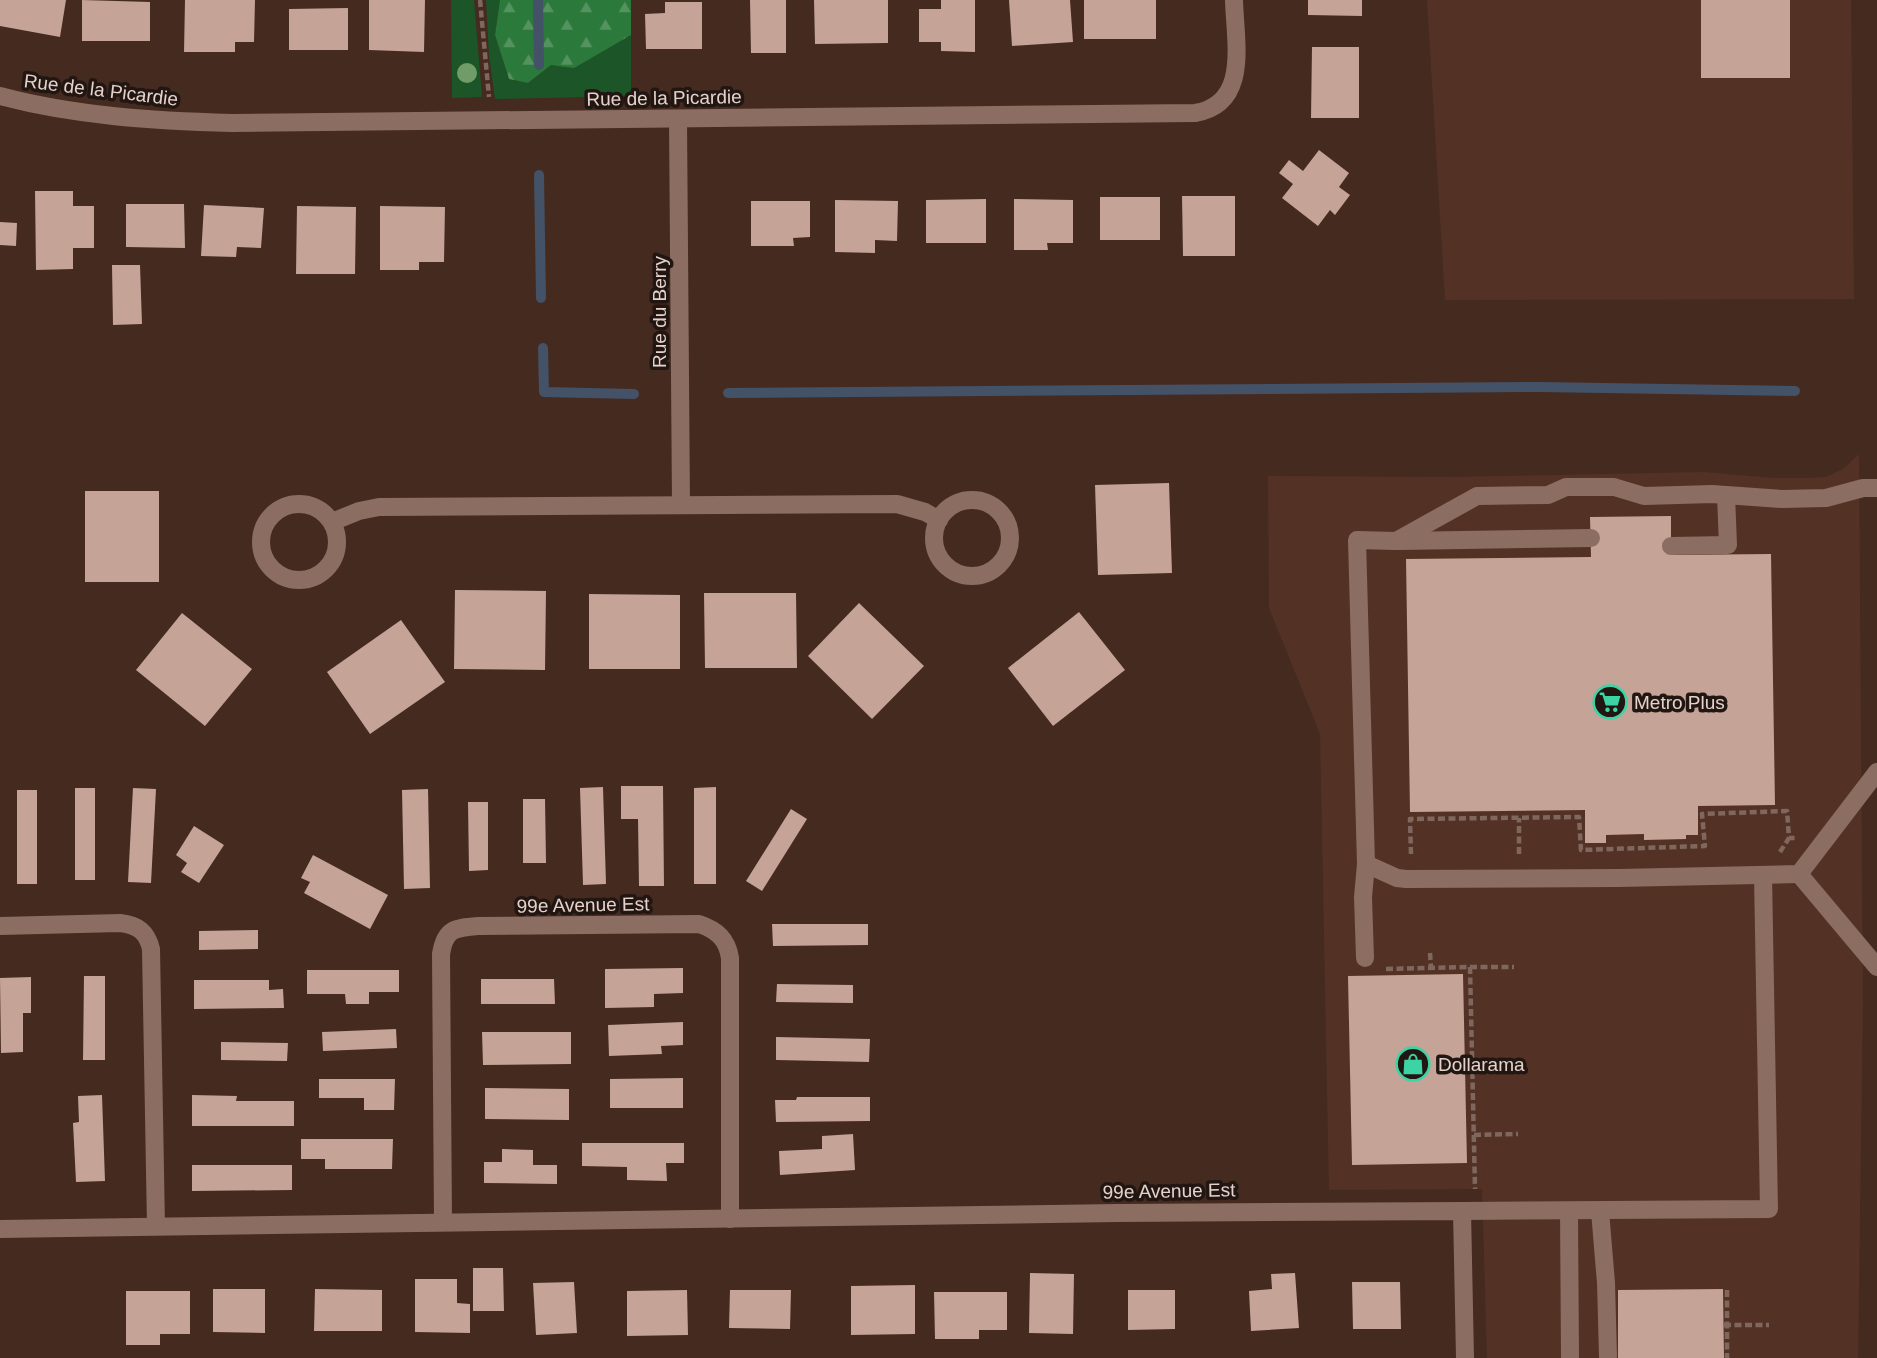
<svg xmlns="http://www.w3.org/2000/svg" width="1877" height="1358" viewBox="0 0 1877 1358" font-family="Arial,sans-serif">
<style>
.built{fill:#533225}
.green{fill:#1c5628}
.forest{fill:url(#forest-firs)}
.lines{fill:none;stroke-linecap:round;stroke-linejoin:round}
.stream{stroke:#445267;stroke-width:10}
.building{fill:#c5a397}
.path{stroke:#7f675e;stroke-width:4.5;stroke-dasharray:7 3.5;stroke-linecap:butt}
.minor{stroke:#8c6d61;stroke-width:18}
.tree{fill:#709c68}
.labels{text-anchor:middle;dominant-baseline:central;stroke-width:7;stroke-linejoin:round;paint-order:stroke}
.street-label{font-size:19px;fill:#e4d2cb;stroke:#221612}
.poi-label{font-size:19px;fill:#e4d2cb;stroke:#221612;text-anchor:start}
</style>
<defs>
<pattern id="forest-firs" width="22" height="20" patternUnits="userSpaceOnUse" patternTransform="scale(1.75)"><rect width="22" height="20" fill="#2b7a3b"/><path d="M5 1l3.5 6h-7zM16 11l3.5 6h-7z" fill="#54925f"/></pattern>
</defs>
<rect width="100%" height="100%" fill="#452a20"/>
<!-- built -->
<g class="built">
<path d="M1427 0H1851L1854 299 1445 300Z"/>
<path d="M1859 454 1863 1007 1858 1358H1487L1482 1189 1329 1190 1320 734 1269 608 1268 476 1447 477 1704 472 1774 478H1808L1826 477 1843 469Z"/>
</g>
<!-- green -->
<g class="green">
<path d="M451 0H474L482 97 452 98Z"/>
<path d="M486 0H500L495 35 509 79 528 83 551 65 574 67 631 35V96L495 99 489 56Z"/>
</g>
<!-- forest -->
<path class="forest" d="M500 0H631V35L574 68 551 65 528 83 509 79 495 35Z"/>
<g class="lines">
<!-- stream -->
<g class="stream">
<path d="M538 0 539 65"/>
<path d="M539 175 541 298"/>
<path d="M543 348 544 392 634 394"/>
<path d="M728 393 1540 387 1795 391"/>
</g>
</g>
<!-- building -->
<g class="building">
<path d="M0 0H66L60 37 0 26Z"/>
<path d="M82 0 150 2V41H82Z"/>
<path d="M185 0H255L254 42H235V52H184Z"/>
<path d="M369 0H425L424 52 369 50Z"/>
<path d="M750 0H786V53H751Z"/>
<path d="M814 0H888V43L815 44Z"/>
<path d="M941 0H975V52L941 51V42H919V9H941Z"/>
<path d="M1009 0H1070L1073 42 1012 46Z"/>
<rect x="1084" y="0" width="72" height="39"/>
<path d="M1308 0H1362V16L1308 15Z"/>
<rect x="1701" y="0" width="89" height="78"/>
<path d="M665 2H702V49H646L645 14 665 13Z"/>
<path d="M348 8V50H289V9Z"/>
<path d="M1312 47H1359V118H1311Z"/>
<path d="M1319 150 1349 173 1339 187 1350 195 1335 215 1330 210 1318 226 1282 198 1293 184 1279 173 1289 160 1303 171Z"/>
<path d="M35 191H73V206H94V248H73V269L36 270Z"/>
<path d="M1182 196H1235V256H1183Z"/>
<rect x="1100" y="197" width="60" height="43"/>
<path d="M986 199V243H926V200Z"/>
<path d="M1014 199 1073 200V243H1047L1048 250H1014Z"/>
<path d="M835 200 898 201 897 241 875 240V253L835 252Z"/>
<path d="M751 201H810V237L793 238 794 246H751Z"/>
<path d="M126 204H184L185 248 126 247Z"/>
<path d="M204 205 264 208 261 248 237 247 236 257 201 256Z"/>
<path d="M297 206 356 207 355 274H296Z"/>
<path d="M380 206 445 207 444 262H419V270H380Z"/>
<path d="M0 222 17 223 16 246 0 245Z"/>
<path d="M112 265H140L142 324 113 325Z"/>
<path d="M1169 483 1172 573 1098 575 1095 485Z"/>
<rect x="85" y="491" width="74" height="91"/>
<path d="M1671 516V555L1771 554 1775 805 1698 806V835H1686V839L1644 840V834L1606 835V843H1585V810L1410 812 1406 559 1591 557 1590 517Z"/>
<path d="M455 590 546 591 545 670 454 669Z"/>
<path d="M704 593H796L797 668H705Z"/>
<path d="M589 594 680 595V669H589Z"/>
<path d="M859 603 924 666 872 719 808 656Z"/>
<path d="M1079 612 1125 670 1053 726 1008 668Z"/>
<path d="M182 613 252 669 205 726 136 670Z"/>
<path d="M401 620 445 682 370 734 327 672Z"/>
<path d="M621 786H663L664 886H639L638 819H621Z"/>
<path d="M603 787 606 884 583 885 580 788Z"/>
<path d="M716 787V884H694V788Z"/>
<rect x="75" y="788" width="20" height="92"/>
<path d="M133 788 156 789 151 883 128 882Z"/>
<path d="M428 789 430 888 404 889 402 790Z"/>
<rect x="17" y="790" width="20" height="94"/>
<path d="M523 799H545L546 863H523Z"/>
<path d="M468 802H488V870L469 871Z"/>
<path d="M791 809 807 819 762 891 746 881Z"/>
<path d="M194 826 224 845 199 883 181 872 187 863 176 855Z"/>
<path d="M313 855 388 895 370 929 304 893 310 882 301 878Z"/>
<path d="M772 924H868V945L773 946Z"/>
<path d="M258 930V949L199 950V931Z"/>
<path d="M683 968V993L654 994V1007L605 1008V969Z"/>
<path d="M307 970H399V992H369V1004H346L345 994H307Z"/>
<path d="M1463 974 1467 1163 1352 1165 1348 976Z"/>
<path d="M84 976H105V1060H83Z"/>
<path d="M31 977V1013H23V1052L1 1053 0 978Z"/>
<path d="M481 979H554L555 1004H481Z"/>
<path d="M194 980H269V990L283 989 284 1008 194 1009Z"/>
<path d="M777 984 853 985V1003L776 1002Z"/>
<path d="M683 1022V1045L661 1046 662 1054 609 1056 608 1025Z"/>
<path d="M396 1029 397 1048 323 1051 322 1032Z"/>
<path d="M482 1032H571V1064L483 1065Z"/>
<path d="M776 1037 870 1039 869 1062 776 1060Z"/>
<path d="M221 1042 288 1043 287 1061 221 1060Z"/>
<path d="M683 1078V1108H610V1079Z"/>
<path d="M319 1079H395L394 1110H364V1098H319Z"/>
<path d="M485 1088 569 1089V1120L485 1119Z"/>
<path d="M102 1095 105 1181 76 1182 73 1123 79 1122 78 1096Z"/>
<path d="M192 1095 237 1096 236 1101H294V1126H192Z"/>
<path d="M797 1097H870V1121L776 1122 775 1100H796Z"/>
<path d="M853 1134 855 1170 780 1175 779 1151 822 1149V1136Z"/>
<path d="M301 1139H393L392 1169H325V1159H301Z"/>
<path d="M582 1143H684V1163H666L667 1181 627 1180V1167L582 1166Z"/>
<path d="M502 1149 533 1150V1165H557V1184L484 1183V1162H502Z"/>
<path d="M192 1165H292V1190L192 1191Z"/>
<path d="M473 1268H503L504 1311H473Z"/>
<path d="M1030 1273 1074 1274 1073 1334 1029 1333Z"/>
<path d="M1295 1273 1299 1328 1251 1331 1249 1291 1272 1289 1271 1274Z"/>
<path d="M415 1279H457V1303L470 1304V1333L415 1332Z"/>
<path d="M574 1282 577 1333 536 1335 533 1283Z"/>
<path d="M1352 1282H1400L1401 1329H1353Z"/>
<path d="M915 1285V1334L851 1335V1286Z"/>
<path d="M213 1289H265V1333L213 1332Z"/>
<path d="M315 1289 382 1290V1331H314Z"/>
<path d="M1723 1289 1724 1358H1618V1290Z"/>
<path d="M687 1290 688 1335 627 1336V1291Z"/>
<path d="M730 1290H791L790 1329 729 1328Z"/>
<path d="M1128 1290H1175V1329L1128 1330Z"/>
<path d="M126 1291H190V1334H160V1345H126Z"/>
<path d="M934 1292H1007V1330H979V1339H935Z"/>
</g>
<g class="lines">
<!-- path -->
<g class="path">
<path d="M480 0 489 97"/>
<path d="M1780 852 1789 838"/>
<path d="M1411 854 1410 819 1579 817 1581 850 1705 846 1702 814 1787 811 1789 838H1796"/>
<path d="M1519 854V818"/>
<path d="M1430 953 1431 968"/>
<path d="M1470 967H1514"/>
<path d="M1386 969 1470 967 1475 1189"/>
<path d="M1474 1135 1518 1134"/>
<path d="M1727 1290V1358"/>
<path d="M1724 1325H1769"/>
</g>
<!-- minor -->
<g class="minor">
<path d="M0 96C75 116 155 121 232 123L1195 113C1250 104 1235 42 1234 0"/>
<path d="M678 120 681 504"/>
<path d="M1877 488H1863L1826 498 1782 499 1712 494 1644 496 1614 487H1566L1548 495 1477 496 1396 541 1357 540 1366 864 1397 878 1406 879 1619 878 1799 874 1877 772"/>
<circle cx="972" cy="538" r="38"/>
<circle cx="299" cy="542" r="38"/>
<path d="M332 522 359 511 379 507 897 504 925 512 939 520"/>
<path d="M1398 541 1591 538"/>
<path d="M1671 546 1728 545 1726 495"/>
<path d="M1799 874 1877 967"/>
<path d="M0 926 120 923C138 925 147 932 151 949L156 1226"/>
<path d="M1365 958 1363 897 1366 864"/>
<path d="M1462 1211 1769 1209 1763 875"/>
<path d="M1569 1211 1570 1358"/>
<path d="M1600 1211 1606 1283 1608 1356"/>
<path d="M443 1222 441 954C445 929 454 928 478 926L699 924C717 930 727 939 730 958V1219"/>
<path d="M0 1229 1118 1213 1462 1211 1465 1358"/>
</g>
</g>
<!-- trees -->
<circle class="tree" cx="467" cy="73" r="10"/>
<!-- icons -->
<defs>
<symbol id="supermarket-ring" viewBox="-11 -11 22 22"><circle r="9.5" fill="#221612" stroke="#3cd4a4" stroke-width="1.5"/><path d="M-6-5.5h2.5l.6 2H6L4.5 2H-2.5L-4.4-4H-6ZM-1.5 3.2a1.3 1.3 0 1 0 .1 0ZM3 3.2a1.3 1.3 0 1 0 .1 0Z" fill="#3cd4a4"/></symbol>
<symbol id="shop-ring" viewBox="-11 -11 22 22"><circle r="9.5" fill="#221612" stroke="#3cd4a4" stroke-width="1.5"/><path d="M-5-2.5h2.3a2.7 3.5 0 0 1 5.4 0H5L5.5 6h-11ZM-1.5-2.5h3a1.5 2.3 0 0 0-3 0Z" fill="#3cd4a4"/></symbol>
</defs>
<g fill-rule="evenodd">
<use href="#supermarket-ring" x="1591" y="683" width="38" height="38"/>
<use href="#shop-ring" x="1394" y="1045" width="38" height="38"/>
</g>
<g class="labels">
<!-- street labels -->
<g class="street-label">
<text transform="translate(101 90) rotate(7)">Rue de la Picardie</text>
<text transform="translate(664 98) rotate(-1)">Rue de la Picardie</text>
<text transform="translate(659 312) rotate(-90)">Rue du Berry</text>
<text transform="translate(583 905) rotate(-1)">99e Avenue Est</text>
<text transform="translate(1169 1191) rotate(-1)">99e Avenue Est</text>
</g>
<!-- poi labels -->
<g class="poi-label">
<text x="1634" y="702">Metro Plus</text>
<text x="1438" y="1064">Dollarama</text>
</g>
</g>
</svg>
